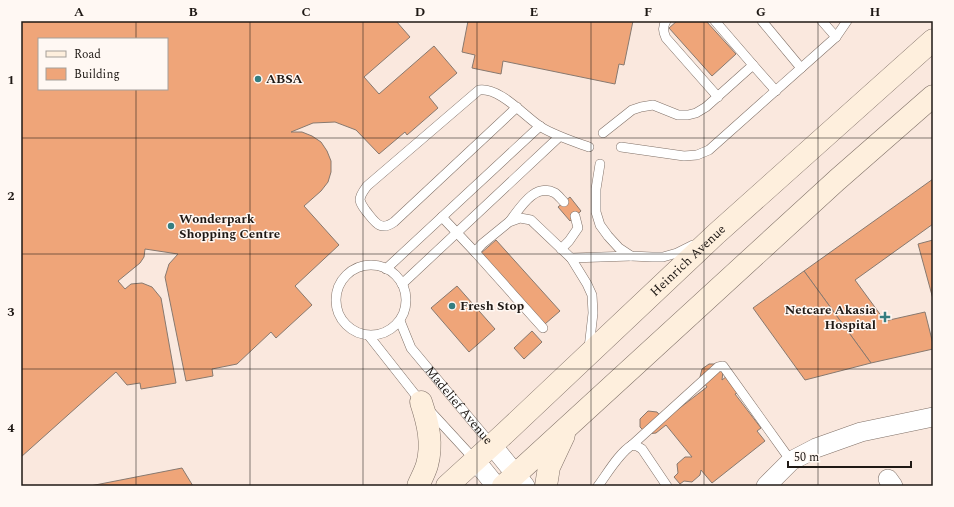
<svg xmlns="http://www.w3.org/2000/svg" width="954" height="507" viewBox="0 0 954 507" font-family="Spectral,serif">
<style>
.building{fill:#efa579;stroke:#88796f;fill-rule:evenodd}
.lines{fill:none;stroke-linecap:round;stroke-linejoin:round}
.lane-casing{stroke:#807168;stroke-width:10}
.street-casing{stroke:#807168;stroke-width:20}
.secondary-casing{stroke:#807168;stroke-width:23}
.lane{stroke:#fff;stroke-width:9}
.street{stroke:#fff;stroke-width:19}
.secondary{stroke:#feefdd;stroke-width:22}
.grid{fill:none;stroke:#1f1915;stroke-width:1;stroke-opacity:0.55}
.poi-dot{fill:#357e81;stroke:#fff8f3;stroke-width:1.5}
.labels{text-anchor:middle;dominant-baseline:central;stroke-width:3;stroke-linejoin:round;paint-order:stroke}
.poi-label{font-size:13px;font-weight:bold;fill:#1f1915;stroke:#fff8f3;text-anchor:start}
.street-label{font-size:13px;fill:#1f1915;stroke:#fff8f3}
.neatline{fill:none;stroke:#1f1915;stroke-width:1.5}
.grid-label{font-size:13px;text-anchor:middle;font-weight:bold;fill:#1f1915}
</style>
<rect width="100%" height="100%" fill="#fae8de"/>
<!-- building -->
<g class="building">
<path d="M21 21H396L410 37 364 77 379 94 434 46 457 73 429 97 438 108 407 135 405 132 379 154 356 130 335 122 313 123 291 132H302L312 136 321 142 327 151 331 161V172L328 182 321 191 304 206 339 245 295 286 312 305 276 338 271 332 237 364 212 369 213 376 186 381 165 277 169 264 178 254 145 249 144 257 140 263 118 281 125 289 131 284 142 283 152 287 161 298 176 383 141 389 140 383 127 385 116 372 21 457ZM39 39H167V89H39Z"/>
<path d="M468 21H633L624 65 619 64 615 84 503 61 501 74 472 68 475 55 462 52Z"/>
<path d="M677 21H706L736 54 712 76 669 28Z"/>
<path d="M933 179V224L855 280 885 321 925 312 933 344V349L871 363 804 271Z"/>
<path d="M570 197 581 211 570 221 558 207Z"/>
<path d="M496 240 560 311 545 324 481 253Z"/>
<path d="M933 240V299L918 244Z"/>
<path d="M804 271 871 363 805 380 753 308Z"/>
<path d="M457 286 495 329 469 352 431 308Z"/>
<path d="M532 331 542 342 524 359 514 348Z"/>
<path d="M709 364H718L723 371 722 380 727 376 739 392 735 394 761 428 757 431 765 441 712 483 701 470 700 475 692 482 684 481 680 484 674 477 678 473 677 464 685 457H692L666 425 656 433 647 434 640 427V419L648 411 657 412 664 420 707 387 700 377 702 369Z"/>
<path d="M182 468 193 486H90Z"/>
</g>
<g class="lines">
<defs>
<g id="lane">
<path d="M666 21C662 27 663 32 666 38L718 97"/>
<path d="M715 21 753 65"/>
<path d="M762 21 801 68"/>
<path d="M822 21 836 37"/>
<path d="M517 107 394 222C380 232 375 222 366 211 364 208 361 205 360 200 360 195 364 190 367 186L479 90C500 87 524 116 541 127 556 136 572 141 589 147"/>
<path d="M603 133 632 110 641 107 653 105 678 115H688L696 113 706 107 753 65 776 91"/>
<path d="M621 147 684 156 697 155 709 150 836 37 847 21"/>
<path d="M600 164 596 189V212L600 225 608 236 619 248 631 256 652 257H663L677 253 693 245"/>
<path d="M442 217 475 252 482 244 509 222 520 218 531 220 571 258 587 284 592 295 593 313 589 348"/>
<path d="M510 221C520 208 535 182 555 193 558 195 561 199 564 202"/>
<path d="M561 249 569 241 578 228 575 216"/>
<path d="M475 252 543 328"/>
<path d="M571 258 631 256"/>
<circle cx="371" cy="300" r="35"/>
<path d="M386 269 540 126"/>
<path d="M402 284 559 137"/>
<path id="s1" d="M400 321 411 348 492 445"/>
<path d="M369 336 421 402"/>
<path d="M430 411 475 460"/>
<path d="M632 445 718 367 723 366 791 461"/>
<path d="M598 486C607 474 619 453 632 445L637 446 642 449 667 486"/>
</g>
<g id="street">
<path d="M492 445 525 486"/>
<path d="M475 460 496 486"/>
<path d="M888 479 893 486"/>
<path d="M766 486 791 461 816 448 861 432 933 417"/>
</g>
<g id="secondary">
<path d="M418 486C421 479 425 472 427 465 433 444 428 423 421 402"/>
<path id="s2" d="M447 486 504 434 716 234 933 40"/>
<path d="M503 486 837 180 933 96"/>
<path d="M546 486 549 467 564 435"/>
</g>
</defs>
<!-- lane casing -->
<use href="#lane" class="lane-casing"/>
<!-- street casing -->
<use href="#street" class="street-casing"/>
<!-- secondary casing -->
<use href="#secondary" class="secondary-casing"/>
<!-- lane -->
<use href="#lane" class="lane"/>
<!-- street -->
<use href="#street" class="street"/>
<!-- secondary -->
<use href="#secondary" class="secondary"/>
</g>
<!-- grid -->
<path class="grid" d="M136 21V39M250 21V486M363 21V486M477 21V486M591 21V486M704 21V486M818 21V486M136 89V486M21 138H933M21 254H933M21 369H933"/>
<!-- markers -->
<g class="poi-dot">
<circle cx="258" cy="79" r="4"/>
<circle cx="171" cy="226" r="4"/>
<circle cx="452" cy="306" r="4"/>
<path d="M883 311h4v4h4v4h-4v4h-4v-4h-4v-4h4z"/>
</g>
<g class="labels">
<!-- poi labels -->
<g class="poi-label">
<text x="266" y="79">ABSA</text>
<text x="179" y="219">Wonderpark<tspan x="179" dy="15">Shopping Centre</tspan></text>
<text x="460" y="306">Fresh Stop</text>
<text x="876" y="310" text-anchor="end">Netcare Akasia<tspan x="876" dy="15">Hospital</tspan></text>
</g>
<!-- street labels -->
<g class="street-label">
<text stroke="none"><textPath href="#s2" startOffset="330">Heinrich Avenue</textPath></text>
<text stroke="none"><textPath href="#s1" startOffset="104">Madelief Avenue</textPath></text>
</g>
</g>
<!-- border -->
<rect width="954" height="507" fill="none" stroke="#fff8f3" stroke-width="44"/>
<!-- legend -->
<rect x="38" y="38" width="130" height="52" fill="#fff8f3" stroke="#a59f9a"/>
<rect x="46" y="51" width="20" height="6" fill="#feefdd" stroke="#a59f9a"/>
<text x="74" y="58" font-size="12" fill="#1f1915">Road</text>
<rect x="46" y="68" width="20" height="12" fill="#efa579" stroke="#a59f9a"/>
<text x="74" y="78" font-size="12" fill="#1f1915">Building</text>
<!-- scale -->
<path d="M788 461v6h123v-6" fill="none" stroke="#1f1915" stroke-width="2"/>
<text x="794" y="461" font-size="12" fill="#1f1915" stroke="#fff8f3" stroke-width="3" paint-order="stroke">50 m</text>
<rect x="22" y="22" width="910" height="463" class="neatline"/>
<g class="grid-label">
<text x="79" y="16">A</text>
<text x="193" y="16">B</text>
<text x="306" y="16">C</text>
<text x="420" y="16">D</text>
<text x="534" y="16">E</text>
<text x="648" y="16">F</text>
<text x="761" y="16">G</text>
<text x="875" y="16">H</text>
<text x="11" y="84">1</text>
<text x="11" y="200">2</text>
<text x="11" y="316">3</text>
<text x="11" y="432">4</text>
</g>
</svg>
